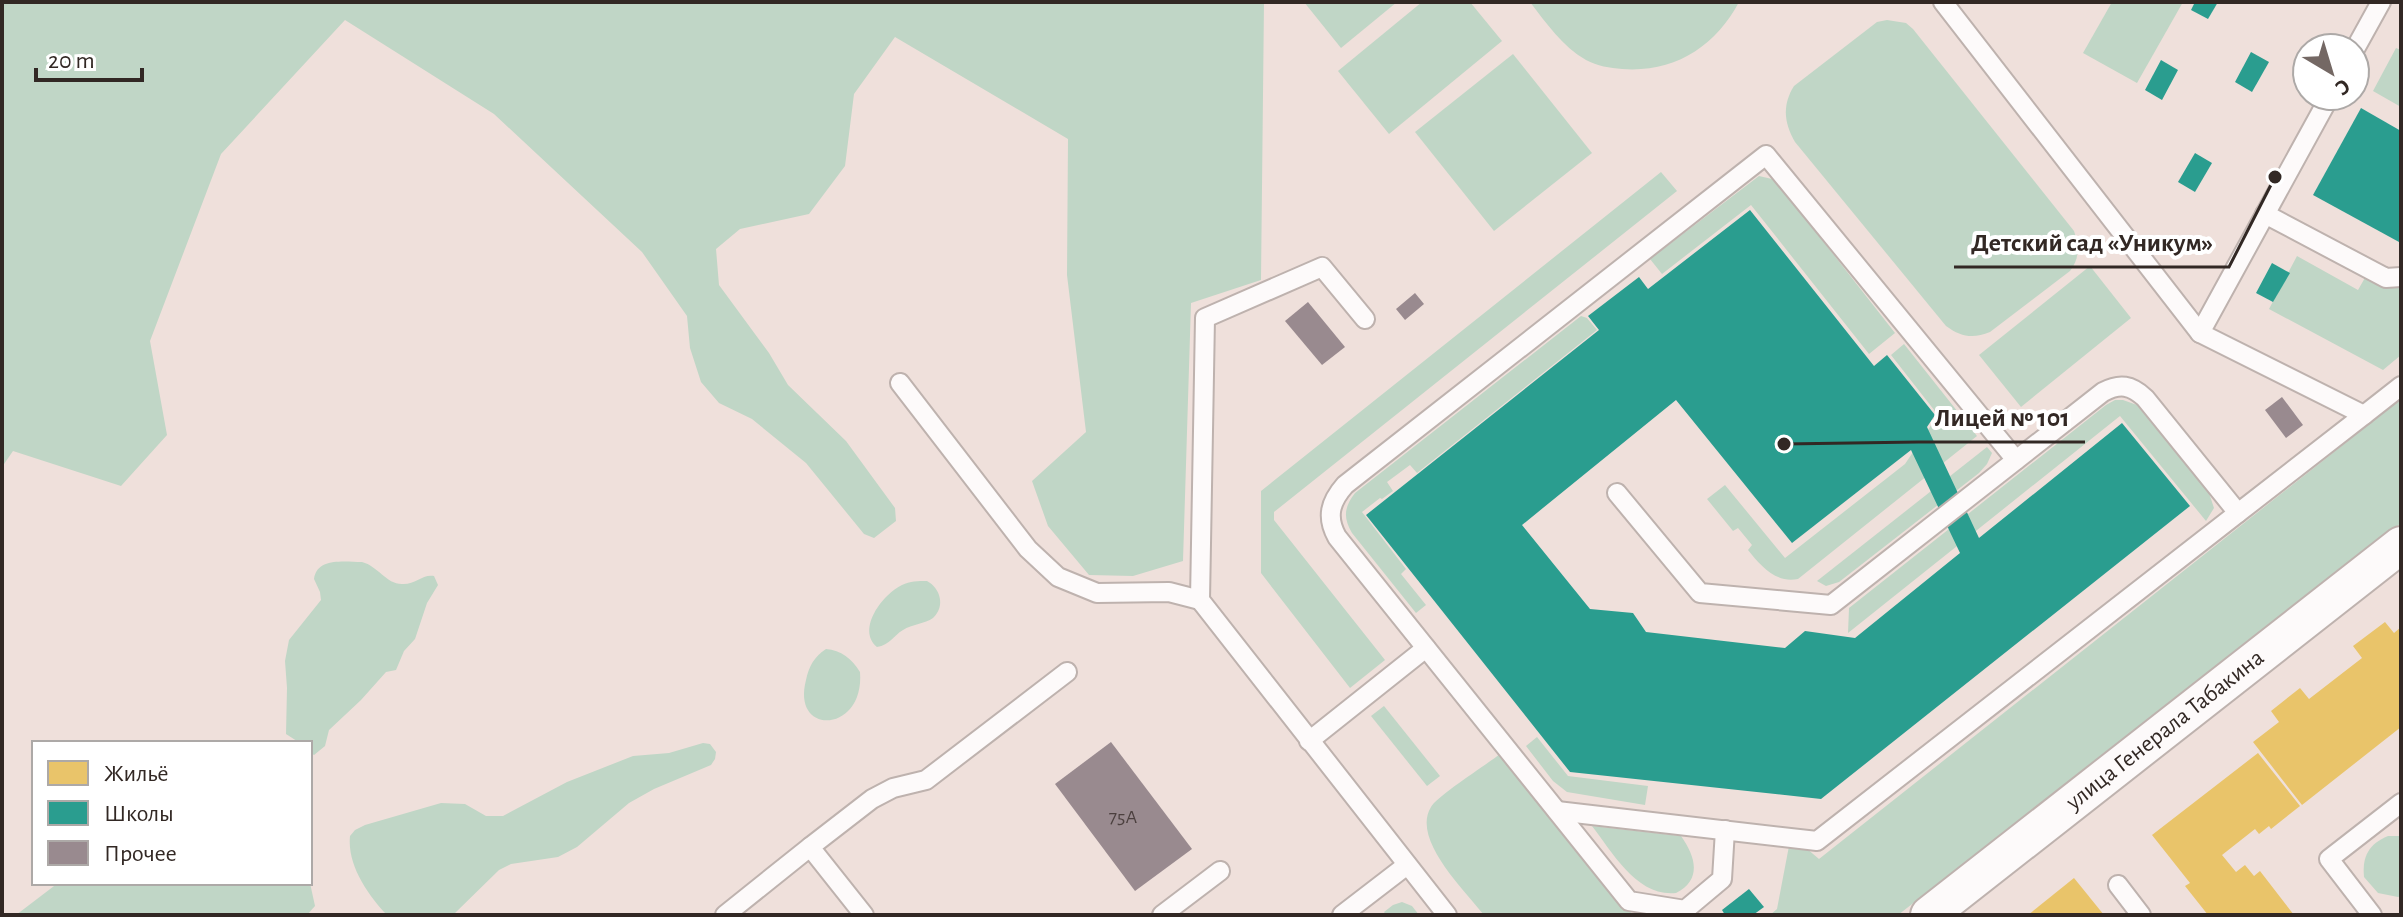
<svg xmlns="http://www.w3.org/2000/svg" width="2403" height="917" viewBox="0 0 2403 917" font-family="'Alegreya Sans',sans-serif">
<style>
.green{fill:#c0d6c6}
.homes{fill:#e9c46a}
.schools{fill:#2a9d8f;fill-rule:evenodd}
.building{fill:#998a8f}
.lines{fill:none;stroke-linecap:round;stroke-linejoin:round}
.service-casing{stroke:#beb2ae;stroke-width:22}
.minor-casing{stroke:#beb2ae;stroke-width:40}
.service{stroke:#fdfafa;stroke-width:18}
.minor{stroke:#fdfafa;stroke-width:36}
.labels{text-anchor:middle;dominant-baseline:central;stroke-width:8;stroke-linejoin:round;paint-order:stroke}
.number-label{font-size:20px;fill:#4c403f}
.street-label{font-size:24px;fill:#322824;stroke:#fff}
.leader{fill:none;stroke:#322824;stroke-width:3}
.callout-dot{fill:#322824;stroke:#fff;stroke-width:3}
.callout-label{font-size:26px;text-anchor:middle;font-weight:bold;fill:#322824;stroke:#fff;stroke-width:8;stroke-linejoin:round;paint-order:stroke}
</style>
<rect width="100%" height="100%" fill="#efe0db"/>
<!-- green -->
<g class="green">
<path d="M2 2H1264L1261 280 1191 303 1183 561 1133 576 1089 575 1048 526 1032 481 1086 432 1067 275 1068 139 895 37 854 94 845 166 809 214 740 229 716 249 719 285 769 353 788 385 846 441 895 508 896 521 874 538 864 534 806 463 752 419 719 403 701 382 690 348 687 316 642 252 494 114 345 20 221 154 150 341 167 435 121 486 13 451 2 467Z"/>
<path d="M1304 2H1397L1341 48Z"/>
<path d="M1422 2H1470L1502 41 1389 134 1338 71Z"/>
<path d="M1530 2H1739C1715 47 1674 73 1622 69 1610 68 1597 66 1586 60 1562 46 1547 24 1530 2Z"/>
<path d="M2112 2H2183L2137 83 2083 53Z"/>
<path d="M1887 20 1906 23 1913 29 2074 231C2079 246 2080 258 2070 271L1990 332C1973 339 1961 337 1946 326L1795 142C1784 123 1782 105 1794 86L1877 22Z"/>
<path d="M2396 48 2401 50V107L2373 91Z"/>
<path d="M1513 54 1592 153 1494 231 1415 132Z"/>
<path d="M1661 172 1677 191 1274 512V520L1385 660 1350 688 1261 573V491Z"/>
<path d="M1759 176 1772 179 1779 185 1895 333 1869 354 1751 205 1662 274 1650 259Z"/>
<path d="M2297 256 2358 290 2366 276 2387 287H2401V355L2383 370 2269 309Z"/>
<path d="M2090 266 2131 318 2021 407 1979 355Z"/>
<path d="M1581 316 1587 318 1597 330 1417 473 1410 465 1387 482 1393 491 1382 499 1380 498 1362 512 1406 569 1401 574 1426 605 1416 613 1352 533C1343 518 1344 507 1355 493Z"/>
<path d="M1904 344 1977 436 1798 579C1776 584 1760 565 1748 550L1752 545 1738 528 1733 531 1707 499 1725 485 1785 558 1905 464 1938 415 1891 355Z"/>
<path d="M2401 399V523L1898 915H1770L1777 909 1789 846 1806 848 1819 859Z"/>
<path d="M2115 400H2123L2137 405 2209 493 2214 508 2206 521 2120 416 1848 633 1849 608 2106 405Z"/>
<path d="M1987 447 1992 453 1987 464 1979 473 1839 582 1826 586 1817 581Z"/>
<path d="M362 562C378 566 386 584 402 584 415 585 422 574 434 576L438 585 427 603 415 639 404 651 396 670 386 672 361 700 329 730 325 746 314 755 310 752V743H300L286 734 287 688 285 661 289 640 321 600 320 592 314 579C317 557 345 562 362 562Z"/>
<path d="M927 581C940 588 946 606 933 618 925 624 912 624 903 630 893 636 890 645 877 647 856 629 883 594 902 585 910 581 918 581 927 581Z"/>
<path d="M826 649C841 650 852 659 860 672 865 733 791 737 806 680 809 666 814 657 826 649Z"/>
<path d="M1384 706 1440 776 1427 786 1371 716Z"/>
<path d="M1537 737 1568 776 1648 786 1645 805 1567 792 1553 781 1526 746Z"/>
<path d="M703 743 710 744 716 752 715 759 711 765 654 789 629 803 577 847 558 857 511 864 499 870 453 915H387C368 895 347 865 350 836L355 830 365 825 441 803 465 804 486 816H503L567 782 633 756 669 753Z"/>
<path d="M1500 754 1633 915H1484C1465 891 1411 839 1431 807 1437 796 1486 765 1500 754Z"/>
<path d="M1592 826 1681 836C1696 857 1702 880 1676 893 1637 897 1613 853 1592 826Z"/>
<path d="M2388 836H2401V896L2398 897 2378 893 2364 877C2362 856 2369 844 2388 836Z"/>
<path d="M58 883H310L315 906 307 915H16Z"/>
<path d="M1402 902 1412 906 1419 915H1386L1384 912 1393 905Z"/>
</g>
<!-- homes -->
<g class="homes">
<path d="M2385 622 2394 633 2401 627V727L2302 805 2253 742 2279 722 2271 711 2300 688 2309 699 2362 658 2353 646Z"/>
<path d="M2258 753 2300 806 2271 829 2269 826 2259 834 2255 829 2222 855 2236 872 2245 865 2254 876 2260 871 2294 915H2208L2185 886 2190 883 2152 835Z"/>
<path d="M2074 878 2104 915H2028Z"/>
</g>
<!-- schools -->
<g class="schools">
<path d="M2195 2H2218L2208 19 2191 10Z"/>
<path d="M2251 52 2269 62 2252 92 2235 82Z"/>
<path d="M2161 60 2178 70 2162 100 2145 90Z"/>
<path d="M2361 108 2401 131 2399 242 2313 195Z"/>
<path d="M2195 153 2212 163 2195 192 2178 182Z"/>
<path d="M1750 210 1874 366 1887 355 1935 415 1927 427 1979 538 2122 423 2190 506 1821 799 1570 772 1366 515 1599 330 1588 316 1639 277 1648 289ZM1676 400 1792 543 1911 450 1960 553 1855 638 1805 631 1785 648 1646 632 1633 613 1590 609 1522 525Z"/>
<path d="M2272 263 2290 273 2273 302 2256 293Z"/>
<path d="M1749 889 1764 907 1753 915H1725L1722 910Z"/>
</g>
<!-- building -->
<g class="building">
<path d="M1415 293 1424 304 1405 320 1396 309Z"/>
<path d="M1308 302 1345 347 1322 365 1285 321Z"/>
<path d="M2282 397 2303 425 2286 438 2265 410Z"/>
<path d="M1111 742 1192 849 1135 891 1055 784Z"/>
</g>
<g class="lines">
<defs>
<g id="service">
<path d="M1943 2 2200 333 2364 415 2238 513"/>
<path d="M2355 49 2381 2"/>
<path d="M2265 214 2386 278 2401 277"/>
<path d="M1365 319 1322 267 1205 318 1200 600 1447 915"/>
<path d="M2200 333 2330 96"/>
<path d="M900 383 1028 549 1058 577 1097 593 1169 592 1200 600"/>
<path d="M2364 415 2401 386"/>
<path d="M1309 741 1426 648"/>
<path d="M1557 811 1817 841 2238 513 2145 398C2131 385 2120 383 2103 392L1831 605 1700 593 1617 493"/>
<path d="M1725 830 1722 879 1685 910 1629 901 1337 537C1326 517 1330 502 1345 485L1766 155 2016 460"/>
<path d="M2118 885 2141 915"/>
<path d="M725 915 810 847"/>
<path d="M864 915 810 847 872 799 893 788 926 780 1067 672"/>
<path d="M1162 915 1220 871"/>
<path d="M1342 915 1407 865"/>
<path d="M2372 915 2329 859 2401 803"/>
</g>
<g id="minor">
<path id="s1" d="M1929 915 2401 545"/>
</g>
</defs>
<!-- service casing -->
<use href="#service" class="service-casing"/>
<!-- minor casing -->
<use href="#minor" class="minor-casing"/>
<!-- service -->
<use href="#service" class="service"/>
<!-- minor -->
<use href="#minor" class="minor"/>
</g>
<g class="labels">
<!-- number labels -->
<g class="number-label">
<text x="1123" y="817">75А</text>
</g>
<!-- street labels -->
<g class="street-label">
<text stroke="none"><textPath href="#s1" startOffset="300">улица Генерала Табакина</textPath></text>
</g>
</g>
<!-- callouts -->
<path class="leader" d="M2275 177L2229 267H1954M1784 444L1918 442H2085"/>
<g class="callout-dot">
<circle cx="2275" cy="177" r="8"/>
<circle cx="1784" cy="444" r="8"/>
</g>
<g class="callout-label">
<text x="2092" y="251">Детский сад «Уникум»</text>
<text x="2002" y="426">Лицей № 101</text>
</g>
<!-- border -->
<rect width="2403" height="917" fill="none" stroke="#322824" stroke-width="8"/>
<!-- legend -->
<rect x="32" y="741" width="280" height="144" fill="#ffffff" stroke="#ada9a7" stroke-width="2"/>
<rect x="48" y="761" width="40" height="24" fill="#e9c46a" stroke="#ada9a7" stroke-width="2"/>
<text x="104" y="781" font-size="24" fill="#322824">Жильё</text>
<rect x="48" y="801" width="40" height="24" fill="#2a9d8f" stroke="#ada9a7" stroke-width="2"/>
<text x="104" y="821" font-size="24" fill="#322824">Школы</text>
<rect x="48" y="841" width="40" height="24" fill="#998a8f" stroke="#ada9a7" stroke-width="2"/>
<text x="104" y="861" font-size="24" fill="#322824">Прочее</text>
<!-- north arrow -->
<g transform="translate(2331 72) rotate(142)"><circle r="38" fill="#ffffff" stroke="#ada9a7" stroke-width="2"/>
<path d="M0-6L14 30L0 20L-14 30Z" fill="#746864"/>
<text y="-12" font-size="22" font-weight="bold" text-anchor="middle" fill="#322824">С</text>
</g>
<!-- scale -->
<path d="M36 68v12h106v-12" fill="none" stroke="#322824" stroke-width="4"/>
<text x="48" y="68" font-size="24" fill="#322824" stroke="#ffffff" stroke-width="6" paint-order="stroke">20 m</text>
</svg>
